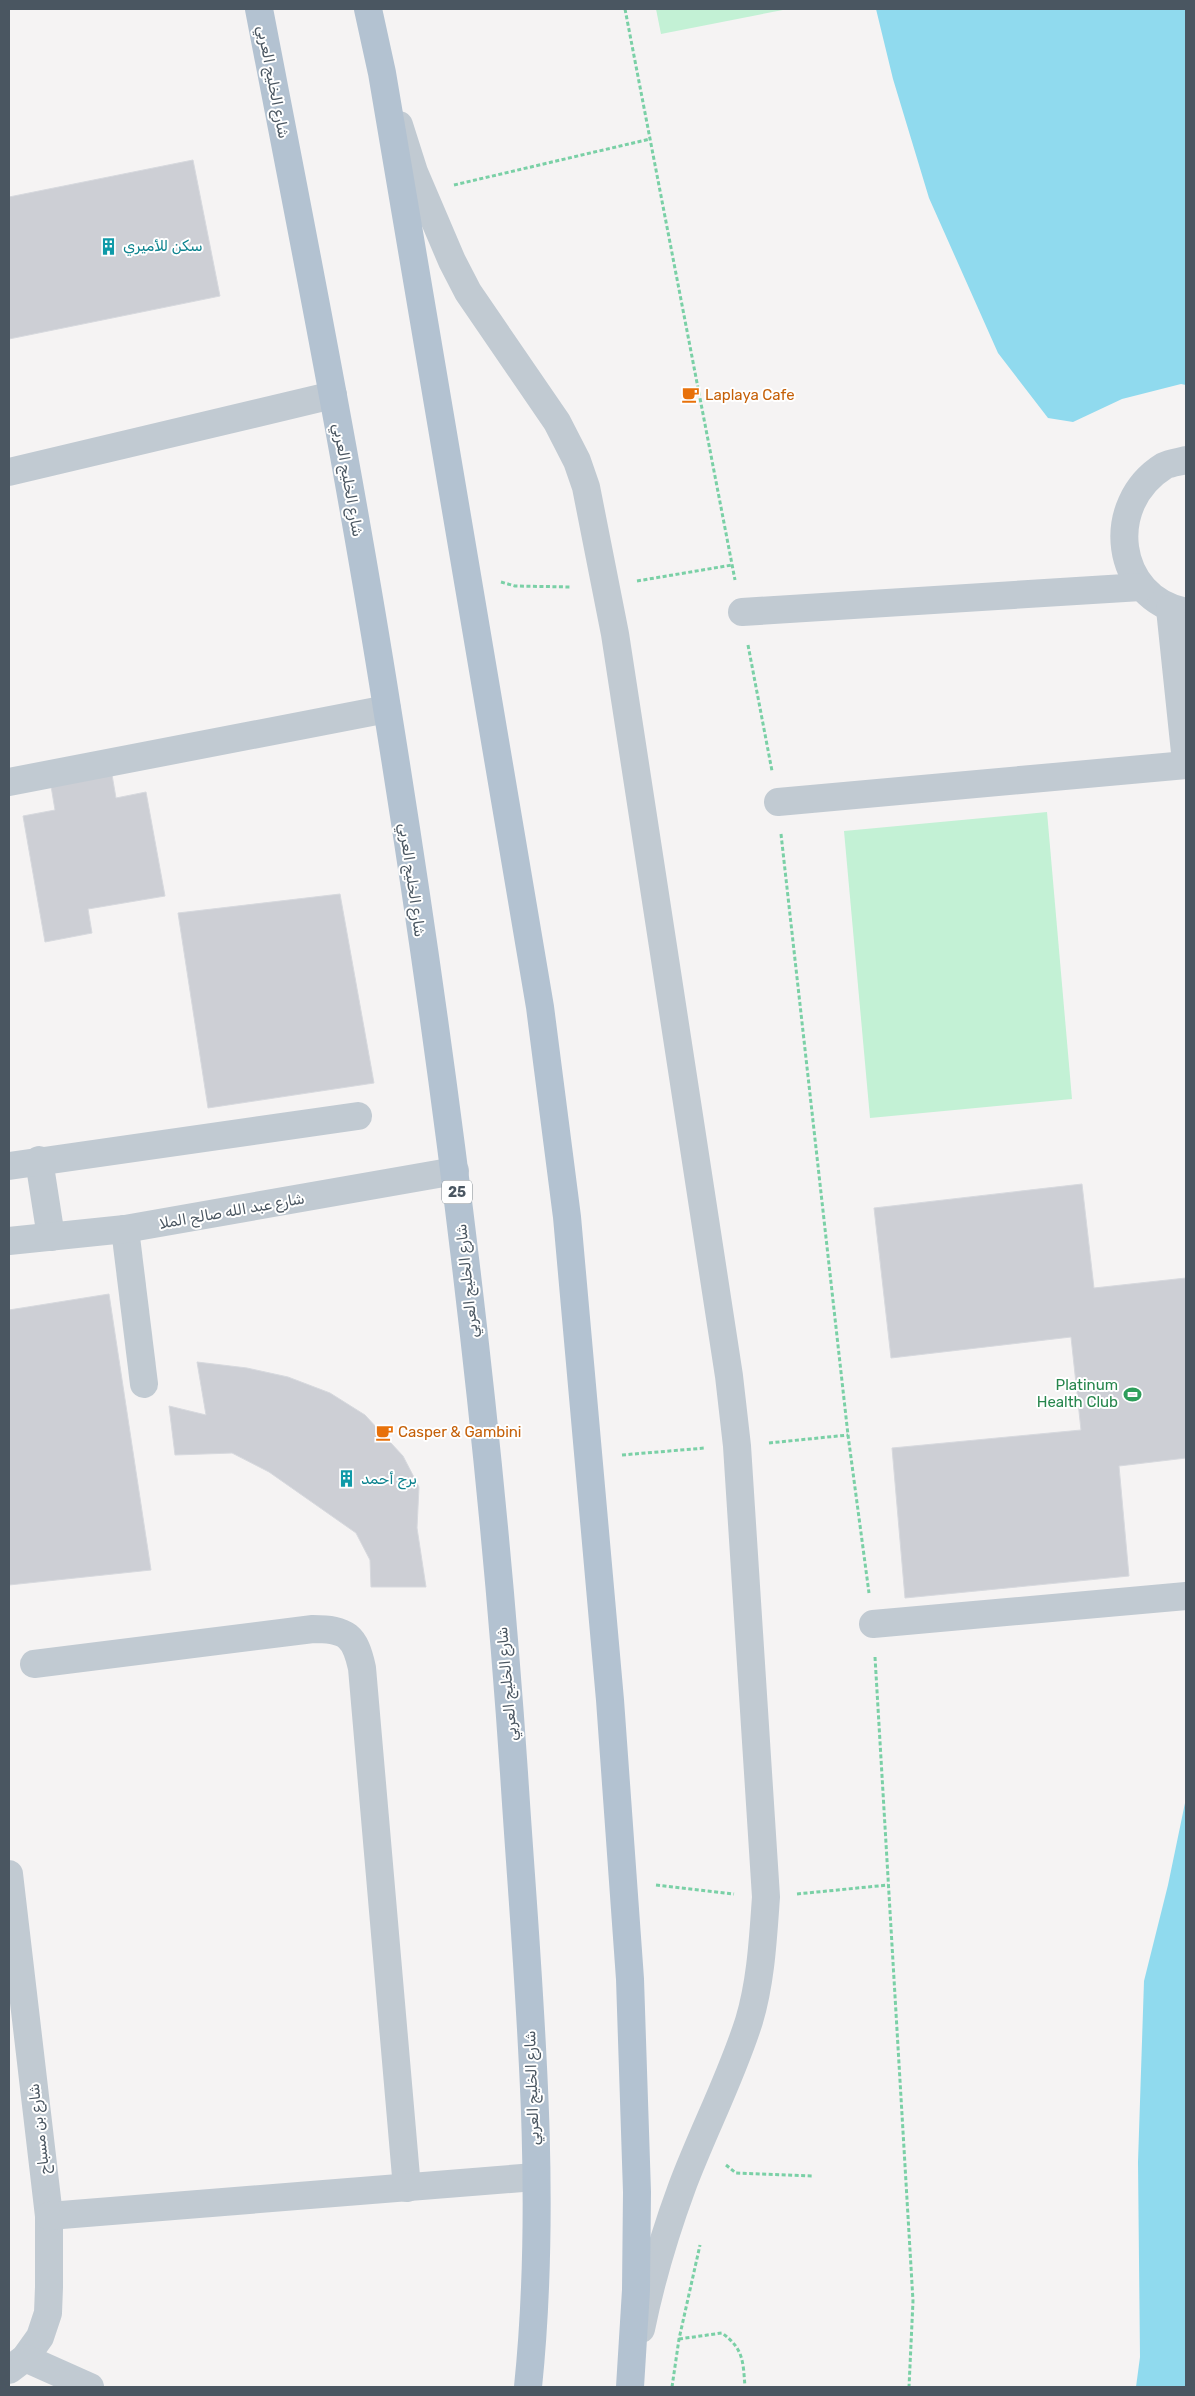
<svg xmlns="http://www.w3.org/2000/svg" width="1195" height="2396" viewBox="0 0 1195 2396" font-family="Rubik,'Noto Sans Arabic',sans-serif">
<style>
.green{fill:#c3f1d5}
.water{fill:#90daee}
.building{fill:#cdcfd5;stroke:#d7d9de}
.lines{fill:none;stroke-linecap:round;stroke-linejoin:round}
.path{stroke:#7ad0a6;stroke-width:3;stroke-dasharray:4 2.5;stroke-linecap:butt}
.minor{stroke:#c1cad2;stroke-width:28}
.major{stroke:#b3c2d1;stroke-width:28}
.labels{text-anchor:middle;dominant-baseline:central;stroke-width:4;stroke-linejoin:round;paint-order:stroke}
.shield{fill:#fff;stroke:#808990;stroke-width:1}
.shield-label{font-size:14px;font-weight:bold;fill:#4a5661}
.street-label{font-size:15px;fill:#4a5661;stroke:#fff}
.culture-label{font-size:15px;fill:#0d838f;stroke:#fff;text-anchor:start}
.food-label{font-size:15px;fill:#c56008;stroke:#fff;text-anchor:start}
.leisure-label{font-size:15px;fill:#27864d;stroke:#fff;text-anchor:end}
</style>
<rect width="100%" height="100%" fill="#f5f3f3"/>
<!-- green -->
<g class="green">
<path d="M656 9H788L661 34Z"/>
<path d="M1047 812 1072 1099 870 1118 844 831Z"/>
</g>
<!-- water -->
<g class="water">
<path d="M876 9H1186V385L1181 384 1122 399 1073 422 1048 418 998 353 929 198 893 79Z"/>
<path d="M1185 1803 1186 2387H1136L1140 2357 1138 2162 1144 1981 1168 1885Z"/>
</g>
<!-- building -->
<g class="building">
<path d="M193 160 220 296 9 339V197Z"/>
<path d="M111 769 116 798 146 792 165 896 88 909 92 933 45 942 23 816 55 810 50 780Z"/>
<path d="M340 894 374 1083 208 1108 178 913Z"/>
<path d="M1082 1184 1094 1288 1186 1278V1458L1119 1466 1129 1576 905 1598 892 1448 1081 1430 1071 1337 891 1358 874 1208Z"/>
<path d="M109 1294 151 1570 9 1585V1310Z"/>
<path d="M197 1362 247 1368 288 1377 330 1393 365 1415 403 1456 419 1487 417 1528 426 1587H371L370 1560 356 1533 269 1472 232 1453 175 1455 169 1406 206 1415Z"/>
</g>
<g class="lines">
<!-- path -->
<g class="path">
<path d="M625 9 735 580"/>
<path d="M454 185 650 139"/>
<path d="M637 581 732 565"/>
<path d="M501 582 515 586 571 587"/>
<path d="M748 645 772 771"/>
<path d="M781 834 848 1435 869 1593"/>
<path d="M769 1443 848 1435"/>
<path d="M622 1455 705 1448"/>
<path d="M875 1657 913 2301 909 2387"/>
<path d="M656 1885 734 1894"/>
<path d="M797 1894 888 1885"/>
<path d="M726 2165 736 2173 814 2176"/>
<path d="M679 2339 722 2333C744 2349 743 2362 745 2387"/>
<path d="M672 2387 679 2339 700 2245"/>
</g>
<!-- minor -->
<g class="minor">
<path d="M399 125 414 172 452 261 468 292 557 422 577 461 586 487 615 634 729 1376 737 1446 766 1897C763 1938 761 1981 749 2021 731 2078 703 2131 682 2187 665 2233 651 2280 641 2329"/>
<path d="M1186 460C1179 462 1170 463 1164 466 1103 504 1114 598 1186 612"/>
<path d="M9 472 333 395"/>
<path d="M1170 609 1186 762"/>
<path d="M742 612 1141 587"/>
<path d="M9 782 387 709"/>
<path d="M778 802 1186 765"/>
<path d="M39 1160 51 1237"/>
<path d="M9 1166 358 1116"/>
<path d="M125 1229 144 1384"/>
<path d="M9 1241 125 1229 455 1171"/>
<path d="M873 1624 1186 1596"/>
<path d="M34 1664 313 1629C347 1629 355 1636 362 1668L407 2188"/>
<path d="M9 1874 49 2216V2287L48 2313 40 2337 25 2358 9 2370"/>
<path d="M49 2216 535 2177"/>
<path d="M25 2358 90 2387"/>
</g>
<!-- major -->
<g class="major">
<path d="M259 9C304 242 350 474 387 708 444 1061 490 1417 514 1773 527 1977 549 2184 528 2387"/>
<path d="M368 9 382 73 540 1007 567 1217 610 1700 630 1979 637 2192 636 2290 630 2387"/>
</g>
</g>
<!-- icons -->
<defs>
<symbol id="building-bare" viewBox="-9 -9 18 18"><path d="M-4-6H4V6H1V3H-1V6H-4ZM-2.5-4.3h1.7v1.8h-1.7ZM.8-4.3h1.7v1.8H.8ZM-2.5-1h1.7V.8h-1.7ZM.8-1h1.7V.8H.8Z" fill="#0f9aa8" stroke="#fff" stroke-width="2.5" paint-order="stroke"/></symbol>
<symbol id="cafe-bare" viewBox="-9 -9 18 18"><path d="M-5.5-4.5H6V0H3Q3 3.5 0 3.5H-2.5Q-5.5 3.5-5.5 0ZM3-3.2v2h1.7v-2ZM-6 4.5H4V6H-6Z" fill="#e8710a" stroke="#fff" stroke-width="2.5" paint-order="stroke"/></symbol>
<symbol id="stadium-bare" viewBox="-9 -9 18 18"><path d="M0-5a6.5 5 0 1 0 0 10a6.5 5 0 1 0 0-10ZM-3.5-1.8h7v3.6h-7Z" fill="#2e9e5b" stroke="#fff" stroke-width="2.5" paint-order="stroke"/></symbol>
</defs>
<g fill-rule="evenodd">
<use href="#building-bare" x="96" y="234" width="25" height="25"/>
<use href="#cafe-bare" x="678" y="382" width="25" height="25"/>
<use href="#stadium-bare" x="1120" y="1382" width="25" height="25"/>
<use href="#cafe-bare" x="372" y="1420" width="25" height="25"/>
<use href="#building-bare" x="334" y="1466" width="25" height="25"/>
</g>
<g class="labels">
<!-- shield labels -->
<rect class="shield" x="442" y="1180.5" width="30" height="23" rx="4"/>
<g class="shield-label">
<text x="457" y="1192">25</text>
</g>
<!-- street labels -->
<g class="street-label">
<text transform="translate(273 82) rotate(79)">شارع الخليج العربي</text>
<text transform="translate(348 480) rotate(80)">شارع الخليج العربي</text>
<text transform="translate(412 880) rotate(82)">شارع الخليج العربي</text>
<text transform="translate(232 1211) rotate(-10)">شارع عبد الله صالح الملا</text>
<text transform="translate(467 1281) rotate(-96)">شارع الخليج العربي</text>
<text transform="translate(507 1684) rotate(-95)">شارع الخليج العربي</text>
<text transform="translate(532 2088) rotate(-92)">شارع الخليج العربي</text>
<text transform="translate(39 2129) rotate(-97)">شارع بن مسباح</text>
</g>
<!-- culture labels -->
<g class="culture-label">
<text x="123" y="246">سكن للأميري</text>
<text x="361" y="1479">برج أحمد</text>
</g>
<!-- food labels -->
<g class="food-label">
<text x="705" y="395">Laplaya Cafe</text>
<text x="398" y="1432">Casper &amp; Gambini</text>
</g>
<!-- leisure labels -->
<g class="leisure-label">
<text x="1118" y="1385">Platinum<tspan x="1118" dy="17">Health Club</tspan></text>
</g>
</g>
<!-- border -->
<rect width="1195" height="2396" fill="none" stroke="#4a5661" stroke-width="20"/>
</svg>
